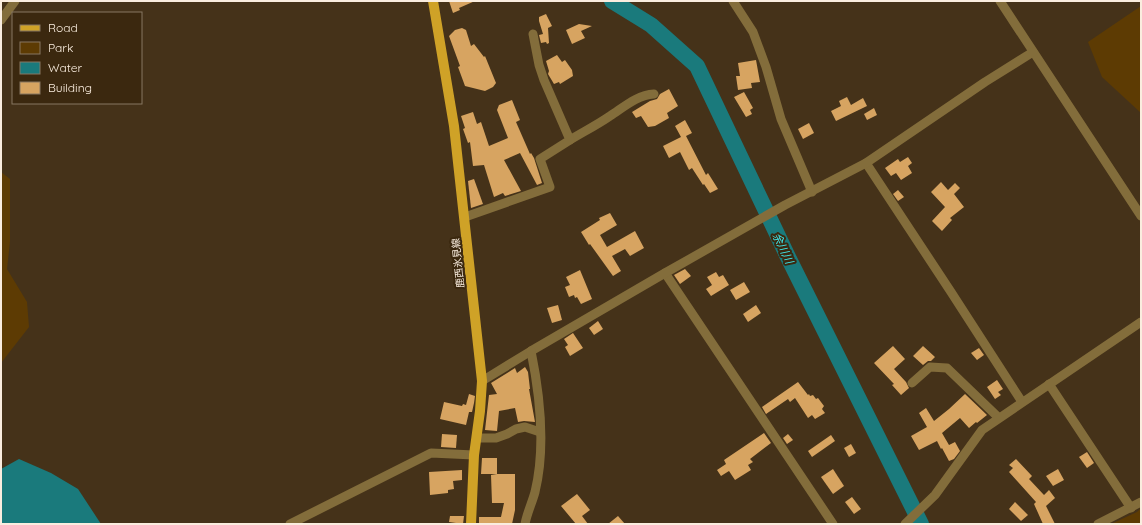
<svg xmlns="http://www.w3.org/2000/svg" width="1142" height="525" viewBox="0 0 1142 525" font-family="Quicksand,'Noto Sans JP',sans-serif">
<style>
.green{fill:#5d3b03}
.water{fill:#1a7a7c}
.lines{fill:none;stroke-linecap:round;stroke-linejoin:round}
.river{stroke:#1a7a7c;stroke-width:16}
.building{fill:#d7a461}
.minor{stroke:#836d3b;stroke-width:9}
.major{stroke:#cfa227;stroke-width:10}
.labels{text-anchor:middle;dominant-baseline:central;stroke-width:4;stroke-linejoin:round;paint-order:stroke}
.street-label{font-size:10px;fill:#faeddf;stroke:#3b280f}
.water-label{font-size:11px;font-style:italic;fill:#40ecf0;stroke:#3b280f}
</style>
<rect width="100%" height="100%" fill="#453219"/>
<!-- green -->
<g class="green">
<path d="M1141 6V113L1102 77 1088 42Z"/>
<path d="M1 172 10 179V242L7 269 27 302 29 327 1 363Z"/>
<path d="M1141 508V524H1111L1137 512Z"/>
</g>
<!-- water -->
<path class="water" d="M19 459 51 473 78 489 101 524H1V469Z"/>
<g class="lines">
<!-- river -->
<path class="river" d="M612 1 651 25 697 66 787 255 921 524"/>
</g>
<!-- building -->
<g class="building">
<path d="M449 1H475L459 8 460 10 453 13Z"/>
<path d="M546 14 552 26 548 28 549 43 547 44 546 42 541 43 539 35 543 34 539 21V17Z"/>
<path d="M579 24 592 26 581 31 585 38 572 44 566 30Z"/>
<path d="M462 28 466 30 471 46 474 44 484 57 485 56 496 83 493 87 485 91 465 86 458 67 460 66 449 36 455 30Z"/>
<path d="M557 55 562 62 565 60 572 70 573 76 560 84 559 82 554 84 548 74 549 71 546 61Z"/>
<path d="M756 60 760 82 751 83 752 88 738 90 736 76H740L738 63Z"/>
<path d="M669 89 678 106 667 113 669 118 655 126 648 127 641 116 636 118 632 112 650 101 657 99 660 94Z"/>
<path d="M744 92 753 108 750 110 752 114 746 117 734 97Z"/>
<path d="M847 97 851 105 863 98 867 106 836 121 831 111 841 106 839 101Z"/>
<path d="M512 100 520 120 516 122 530 154 531 153 534 158 542 183 537 185 520 153 504 160 521 191 505 196 503 193 494 197 484 165 473 166 470 142 468 143 463 129 465 128 461 116 473 112 477 124 481 122 489 146 508 138 497 110 499 105Z"/>
<path d="M874 108 877 115 867 120 864 114Z"/>
<path d="M685 120 692 133 686 136 706 175 708 173 718 189 710 193 704 184 703 185 692 168 689 170 680 152 669 158 663 146 681 137 675 126Z"/>
<path d="M809 123 814 133 803 139 798 129Z"/>
<path d="M908 157 912 163 908 166 912 173 901 180 896 173 891 176 885 168 898 159 900 162Z"/>
<path d="M474 179 483 204 471 208 468 181Z"/>
<path d="M941 182 948 190 955 183 960 188 954 194 964 207 950 218 952 220 942 231 932 221 945 207 931 192Z"/>
<path d="M898 190 904 197 898 201 893 194Z"/>
<path d="M610 213 617 225 600 235 607 247 635 231 644 248 630 256 625 249 612 256 621 271 613 276 590 244 589 245 581 232 600 220 599 218Z"/>
<path d="M685 269 691 276 680 284 674 275Z"/>
<path d="M580 270 592 299 581 304 577 297 575 298 574 295 569 297 565 287 570 285 566 277Z"/>
<path d="M716 272 719 277 723 275 729 285 711 296 706 289 712 285 707 277Z"/>
<path d="M744 282 750 292 736 300 730 290Z"/>
<path d="M558 305 562 320 552 323 547 308Z"/>
<path d="M756 305 761 313 748 322 743 314Z"/>
<path d="M598 321 603 329 594 335 589 328Z"/>
<path d="M573 333 583 348 570 356 565 347 568 345 564 339Z"/>
<path d="M893 346 905 359 894 369 906 382 909 388 901 395 892 385 894 384 874 363Z"/>
<path d="M923 346 935 357 931 361H928L923 365 913 356Z"/>
<path d="M979 348 984 355 977 360 971 353Z"/>
<path d="M525 367 528 372 530 389H529L535 422 524 421 518 422 515 408 499 411 497 431 485 430 489 395 497 394 491 383 515 368 517 373Z"/>
<path d="M997 380 1003 389 998 392 1001 395 995 399 987 387Z"/>
<path d="M798 382 808 395 809 394 810 396 813 395 816 399 818 398 824 406 822 409 825 413 815 419 812 415 808 418 795 398 790 402 788 399 766 414 762 407Z"/>
<path d="M469 394 475 396 474 403 472 412H469L466 425 440 419 444 402 462 406 463 404 466 405Z"/>
<path d="M965 394 987 415 977 423 976 422 969 428 960 418 942 433 949 445 955 442 960 451 954 459 949 461 942 448 941 449 937 441 919 450 911 436 927 427 919 413 926 408 934 421 949 409Z"/>
<path d="M764 433 771 443 750 459 753 462 748 465 751 470 735 480 729 471 721 476 717 470 726 464 724 460Z"/>
<path d="M442 434 457 435 456 448 441 447Z"/>
<path d="M788 434 793 440 787 444 783 438Z"/>
<path d="M831 435 835 441 812 457 808 451Z"/>
<path d="M851 444 856 453 849 457 844 448Z"/>
<path d="M1087 452 1094 463 1087 468 1079 457Z"/>
<path d="M482 458H497V474H515V510L512 524H479V517H501L504 503H492L491 475 497 474H481Z"/>
<path d="M1016 459 1032 476 1029 479 1044 495 1049 490 1055 498 1046 506 1055 524H1043L1034 504 1036 502 1009 472 1013 468 1009 465Z"/>
<path d="M833 469 844 486 833 494 821 477Z"/>
<path d="M1058 469 1064 480 1053 486 1046 476Z"/>
<path d="M462 470V480L453 481 454 489 448 490V493L430 495 429 472Z"/>
<path d="M577 494 590 510 582 516 588 524H576L561 506Z"/>
<path d="M852 497 861 509 854 514 845 502Z"/>
<path d="M1015 502 1028 515 1021 521 1009 509Z"/>
<path d="M450 516H464L463 524 449 522Z"/>
<path d="M618 516 625 524H608Z"/>
</g>
<g class="lines">
<!-- minor -->
<g class="minor">
<path d="M733 1 753 32 766 67 781 119 812 192"/>
<path d="M1000 1 1141 216"/>
<path d="M1 20 15 1"/>
<path d="M570 140C583 132 597 125 610 116 624 107 637 95 654 94"/>
<path d="M866 163 951 292 1022 402"/>
<path d="M465 217 550 187 540 159 570 140 544 80 539 65 533 34"/>
<path d="M665 273 833 524"/>
<path d="M482 381 531 351 665 273 785 205 866 163 985 82 1033 52"/>
<path d="M912 383 930 367 947 368 999 418"/>
<path d="M1049 384 1131 508"/>
<path d="M477 438H496L507 434 516 429 525 427 540 432"/>
<path d="M290 524 431 453 474 455"/>
<path d="M525 524C527 513 532 503 535 492 546 447 540 395 531 351"/>
<path d="M905 524 935 495 982 430 1141 322"/>
<path d="M1098 524 1141 502"/>
</g>
<!-- major -->
<path class="major" d="M433 1 454 126 482 381 480 411 474 455 471 524"/>
</g>
<g class="labels">
<!-- street labels -->
<g class="street-label">
<text transform="translate(458 263) rotate(-96)">鹿西氷見線</text>
</g>
<!-- water labels -->
<g class="water-label">
<text transform="translate(783 248) rotate(64)">余川川</text>
</g>
</g>
<!-- border -->
<rect width="1142" height="525" fill="none" stroke="#faeddf" stroke-width="4"/>
<!-- legend -->
<rect x="12" y="12" width="130" height="92" fill="#3b280f" stroke="#877762"/>
<rect x="20" y="25" width="20" height="6" fill="#cfa227" stroke="#877762"/>
<text x="48" y="32" font-size="12" fill="#faeddf">Road</text>
<rect x="20" y="42" width="20" height="12" fill="#5d3b03" stroke="#877762"/>
<text x="48" y="52" font-size="12" fill="#faeddf">Park</text>
<rect x="20" y="62" width="20" height="12" fill="#1a7a7c" stroke="#877762"/>
<text x="48" y="72" font-size="12" fill="#faeddf">Water</text>
<rect x="20" y="82" width="20" height="12" fill="#d7a461" stroke="#877762"/>
<text x="48" y="92" font-size="12" fill="#faeddf">Building</text>
</svg>
